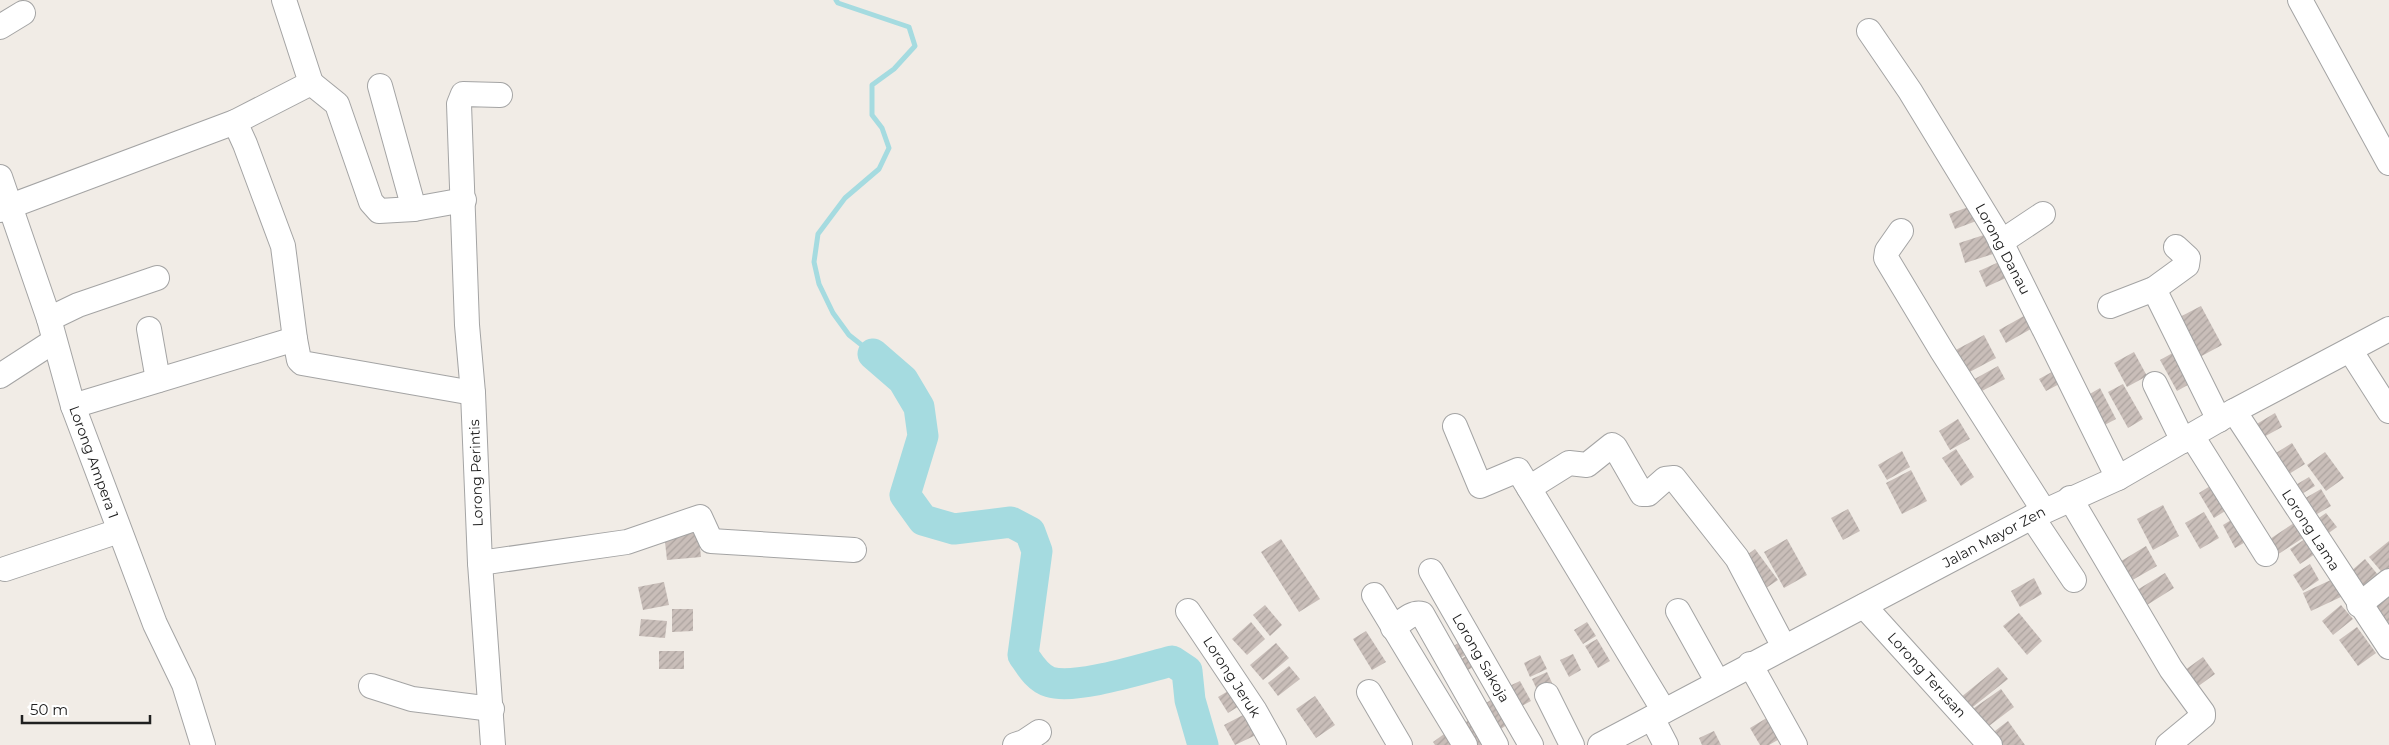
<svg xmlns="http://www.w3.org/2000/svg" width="2389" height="745" viewBox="0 0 2389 745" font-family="Montserrat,sans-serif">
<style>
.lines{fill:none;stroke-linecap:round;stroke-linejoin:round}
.stream{stroke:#a5dbe0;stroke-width:5}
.river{stroke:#a5dbe0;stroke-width:31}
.building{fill:url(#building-hatch)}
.minor-casing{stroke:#a4a4a4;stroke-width:26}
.minor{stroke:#fff;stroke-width:24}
.labels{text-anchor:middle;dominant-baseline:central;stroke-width:4;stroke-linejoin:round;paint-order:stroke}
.street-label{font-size:14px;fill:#202020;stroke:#fff}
</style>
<defs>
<pattern id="building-hatch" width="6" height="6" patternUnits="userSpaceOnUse" patternTransform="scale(1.25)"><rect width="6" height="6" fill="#c9beb9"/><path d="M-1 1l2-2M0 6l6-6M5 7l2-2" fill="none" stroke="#aca39f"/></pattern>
</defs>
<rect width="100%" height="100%" fill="#f1ece6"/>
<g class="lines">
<!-- stream -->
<path class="stream" d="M836 0 838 3 909 27 915 46 894 69 872 85V115L882 128 889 148 879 169 845 198 818 234 814 262 819 284 833 313 849 335 873 354"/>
<!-- river -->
<path class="river" d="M873 354 903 380 919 407 923 436 905 495 923 520 954 529 1011 522 1030 532 1037 551 1023 655C1030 665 1037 678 1050 682 1076 690 1144 668 1172 661L1187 671 1190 700 1203 745"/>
</g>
<!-- building -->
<g class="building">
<path d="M1974 205 1979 220 1955 229 1949 214Z"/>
<path d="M1987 234 1993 254 1965 263 1959 243Z"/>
<path d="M2001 261 2008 277 1986 287 1979 271Z"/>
<path d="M2201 306 2222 345 2196 359 2176 319Z"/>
<path d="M2031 312 2038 325 2006 343 1999 330Z"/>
<path d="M1984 335 1996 358 1964 375 1952 352Z"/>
<path d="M2178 350 2195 381 2177 391 2160 360Z"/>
<path d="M2134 352 2147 376 2127 387 2114 363Z"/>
<path d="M1998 366 2005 379 1978 393 1971 381Z"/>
<path d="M2061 367 2067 380 2046 391 2039 379Z"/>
<path d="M2123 384 2143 419 2128 428 2108 392Z"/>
<path d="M2100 388 2116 419 2099 428 2083 398Z"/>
<path d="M2275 413 2282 427 2262 438 2255 425Z"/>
<path d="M1958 419 1970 439 1950 450 1939 431Z"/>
<path d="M2292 443 2305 464 2289 474 2276 453Z"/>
<path d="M1956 449 1974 477 1961 486 1942 458Z"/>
<path d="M1902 451 1910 467 1887 480 1878 465Z"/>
<path d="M2325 452 2344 478 2326 491 2307 465Z"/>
<path d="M1911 470 1927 501 1902 514 1886 483Z"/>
<path d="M2309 477 2315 486 2300 495 2294 486Z"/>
<path d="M2215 483 2230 508 2214 518 2199 493Z"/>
<path d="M2321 489 2331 506 2312 517 2302 500Z"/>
<path d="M2163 505 2179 536 2153 550 2137 519Z"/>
<path d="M1848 509 1860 531 1843 540 1831 518Z"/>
<path d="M2204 512 2219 538 2200 549 2185 523Z"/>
<path d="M2326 513 2337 527 2326 535 2316 520Z"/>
<path d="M2236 517 2249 540 2235 548 2223 525Z"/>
<path d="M2294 523 2303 538 2277 555 2267 541Z"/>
<path d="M698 529 701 557 667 560 664 533Z"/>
<path d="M1281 539 1320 599 1299 612 1261 552Z"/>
<path d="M1787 539 1807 575 1784 588 1764 552Z"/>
<path d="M2305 539 2315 554 2300 564 2290 549Z"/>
<path d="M2389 541V573L2385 576 2369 557Z"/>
<path d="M2146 546 2157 566 2129 582 2118 563Z"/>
<path d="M1755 549 1778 580 1766 588 1743 558Z"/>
<path d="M2365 559 2383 581 2368 594 2350 572Z"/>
<path d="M2310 564 2319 580 2303 591 2293 575Z"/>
<path d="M2165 573 2174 588 2147 605 2137 590Z"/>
<path d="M2034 578 2042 594 2020 607 2011 591Z"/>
<path d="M2335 578 2343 596 2311 611 2303 593Z"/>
<path d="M664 582 669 605 643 610 638 587Z"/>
<path d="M2389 597V624L2377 606Z"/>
<path d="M1265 605 1282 625 1270 636 1253 615Z"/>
<path d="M2341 605 2353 619 2333 635 2322 621Z"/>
<path d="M672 609H693V631L672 632Z"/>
<path d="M2019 613 2042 641 2027 655 2003 626Z"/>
<path d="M641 619 667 621 665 638 639 636Z"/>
<path d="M1251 622 1265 639 1247 655 1232 639Z"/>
<path d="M1587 622 1596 636 1583 644 1574 630Z"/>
<path d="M2357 627 2376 653 2358 666 2339 640Z"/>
<path d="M1366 631 1386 662 1372 670 1353 639Z"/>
<path d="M1466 638 1473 650 1456 661 1449 649Z"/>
<path d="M1597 639 1610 661 1598 668 1585 646Z"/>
<path d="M1276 643 1289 658 1263 680 1250 665Z"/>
<rect x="659" y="651" width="25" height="18"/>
<path d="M1473 652 1479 664 1460 674 1454 663Z"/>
<path d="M1573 654 1581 670 1569 677 1560 660Z"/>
<path d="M1540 655 1547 669 1530 677 1524 663Z"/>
<path d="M2203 657 2215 674 2193 690 2181 673Z"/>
<path d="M1289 666 1300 679 1278 696 1268 683Z"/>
<path d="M1998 667 2008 679 1969 710 1960 698Z"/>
<path d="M1547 672 1553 685 1538 692 1532 679Z"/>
<path d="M1520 681 1531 701 1514 710 1503 689Z"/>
<path d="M1235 687 1244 703 1228 713 1218 697Z"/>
<path d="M2001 689 2014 707 1981 732 1967 713Z"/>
<path d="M1315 696 1335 725 1316 738 1296 709Z"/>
<path d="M1497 696 1513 721 1496 732 1480 707Z"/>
<path d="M1245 714 1256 735 1235 745 1224 725Z"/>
<path d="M1476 716 1490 740 1480 745H1469L1459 726Z"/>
<path d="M1770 716 1783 737 1769 745H1760L1750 728Z"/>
<path d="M2008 721 2025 745H1999L1991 734Z"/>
<path d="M1451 729 1462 745H1435L1433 742Z"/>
<path d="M1714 731 1721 745H1702L1699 738Z"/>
</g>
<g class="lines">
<defs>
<g id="minor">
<path d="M2300 0 2389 163"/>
<path d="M0 27 23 13"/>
<path d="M1869 31 1910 91 1996 232 2118 478"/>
<path d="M311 83 337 104 371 202 379 211 414 209 464 200"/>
<path d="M380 86 414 209"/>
<path d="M235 122 245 144 283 246 295 339 299 360 302 363 473 393"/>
<path d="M0 177 49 319 73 406 155 624 184 684 203 745"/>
<path d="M0 210 235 122 311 83 284 0"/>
<path d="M1901 231 1887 251 1886 258 1942 351 2044 511"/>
<path d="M2001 242 2043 214"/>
<path d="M2154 289 2219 420"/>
<path d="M2110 306 2154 289 2187 265 2188 258 2176 247"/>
<path d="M49 319 78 305 157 278"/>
<path d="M149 329 158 380"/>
<path d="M2350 350 2389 411"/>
<path d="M0 376 54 341"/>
<path d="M2155 384 2183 441"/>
<path d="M73 406 295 339"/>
<path d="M2234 411 2389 647"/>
<path d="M1455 426 1480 486 1518 470 1664 711"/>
<path d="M2192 436 2266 554"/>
<path d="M1529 488 1569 463 1587 465 1612 445 1615 447 1642 494H1648L1665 479 1674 478 1737 558 1784 647"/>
<path d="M2070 498 2171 669 2203 713V716L2168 745"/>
<path d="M2032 517 2074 580"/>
<path d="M480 563 627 542 700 517 711 541 854 550"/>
<path d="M5 569 119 531"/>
<path d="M1431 571 1531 745"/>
<path d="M1374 595 1465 745"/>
<path d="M2359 605 2389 581"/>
<path d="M1864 606 1990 745"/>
<path d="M1188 611 1255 711 1274 745"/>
<path d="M1678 611 1717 681"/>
<path d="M1393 628C1402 622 1412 611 1422 614L1496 745"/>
<path d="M1750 664 1795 745"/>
<path d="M371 686 412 699 492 709"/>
<path d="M1369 692 1400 745"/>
<path d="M1547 695 1572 745"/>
<path d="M1652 718 1666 745"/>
<path d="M493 745 480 563 473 393 467 325 459 104 463 94 500 95"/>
<path d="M1015 745 1024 742 1039 732"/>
<path d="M1600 745 2032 517 2118 478 2234 411 2389 329"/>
</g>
</defs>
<!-- minor casing -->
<use href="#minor" class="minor-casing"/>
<!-- minor -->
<use href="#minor" class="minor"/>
</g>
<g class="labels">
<!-- street labels -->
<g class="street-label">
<text transform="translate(2003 249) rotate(62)">Lorong Danau</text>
<text transform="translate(94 462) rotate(70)">Lorong Ampera 1</text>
<text transform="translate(476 473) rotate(-92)">Lorong Perintis</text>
<text transform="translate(2311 530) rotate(57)">Lorong Lama</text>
<text transform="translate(1994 537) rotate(-28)">Jalan Mayor Zen</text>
<text transform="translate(1481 658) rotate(60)">Lorong Sakoja</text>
<text transform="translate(1927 675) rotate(48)">Lorong Terusan</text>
<text transform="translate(1232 677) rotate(57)">Lorong Jeruk</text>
</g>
</g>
<!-- scale -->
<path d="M22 715v8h128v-8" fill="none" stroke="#202020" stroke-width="2.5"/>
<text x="30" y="715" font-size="15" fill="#202020" stroke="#ffffff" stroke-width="4" paint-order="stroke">50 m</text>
</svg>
